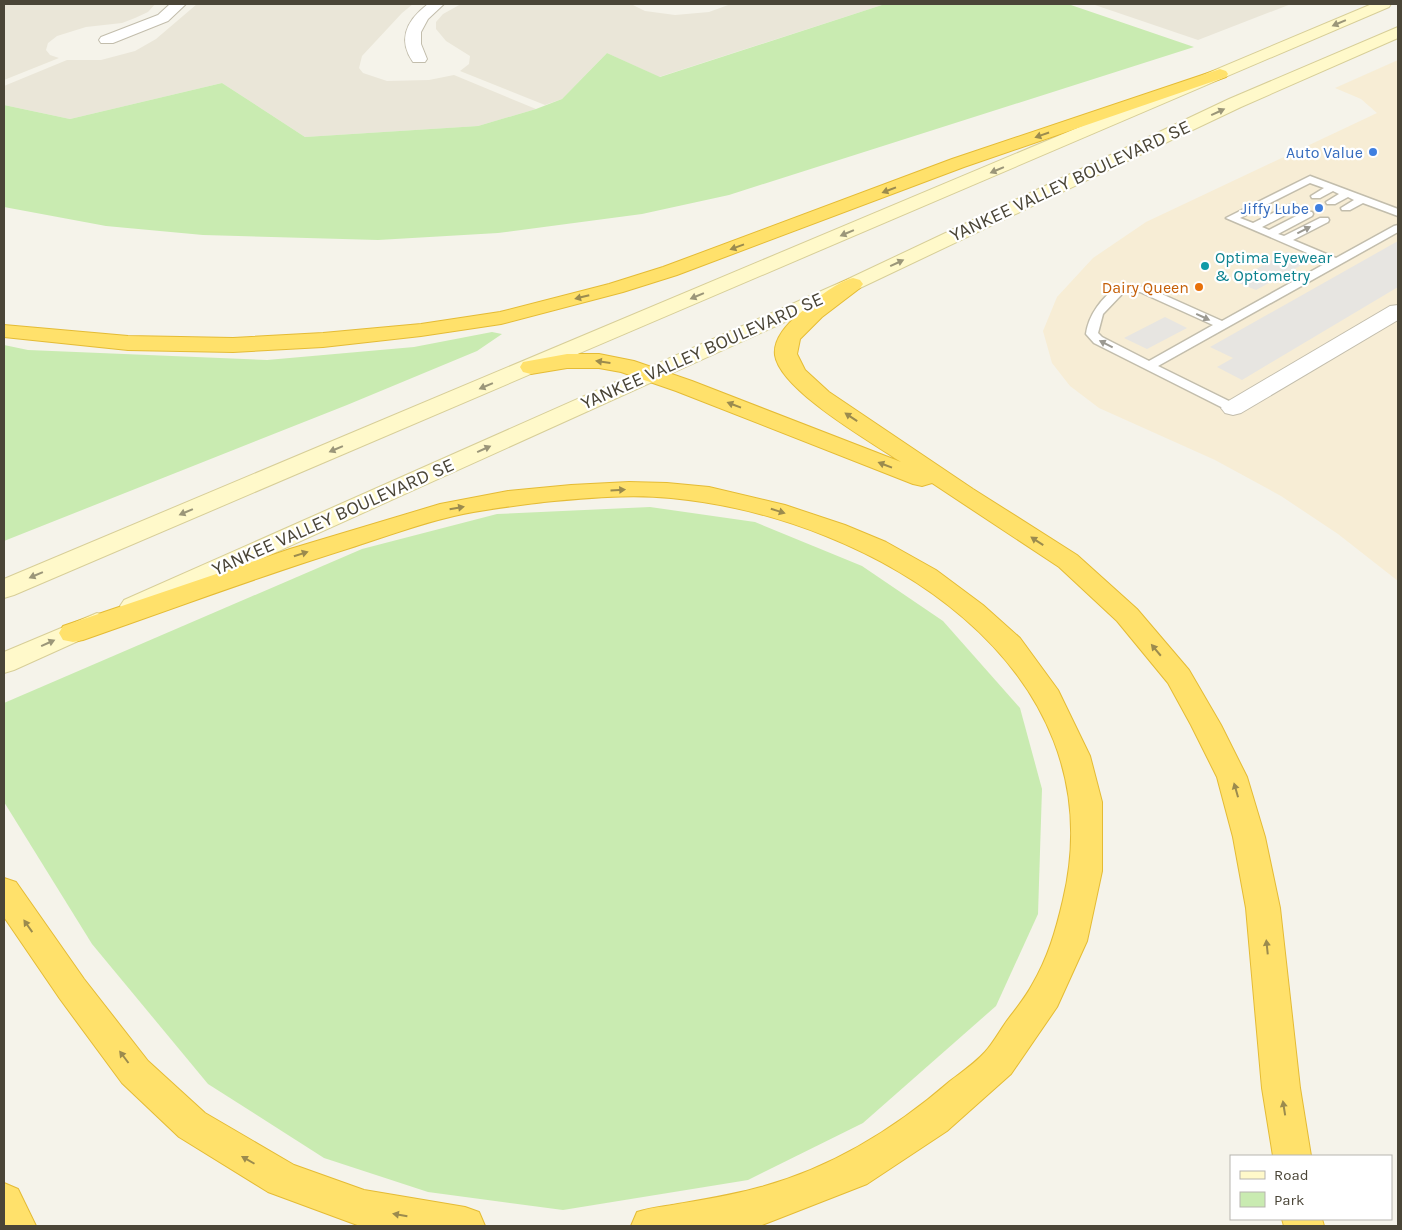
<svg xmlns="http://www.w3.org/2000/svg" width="1402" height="1230" viewBox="0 0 1402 1230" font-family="Karla,sans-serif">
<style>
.residential{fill:#eae6d8}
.commercial{fill:#f7edd5}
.green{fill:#c9ebb1}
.parking{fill:#e7e5e1}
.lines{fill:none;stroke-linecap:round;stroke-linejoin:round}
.lane-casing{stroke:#c2bdac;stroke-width:3}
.street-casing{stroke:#c2bdac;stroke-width:2}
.secondary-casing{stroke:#d7ce98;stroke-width:2}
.highway-casing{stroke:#e4bb35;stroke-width:2}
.lane{fill:#fff;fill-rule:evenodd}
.street{fill:#fff;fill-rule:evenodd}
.secondary{fill:#fff9ca;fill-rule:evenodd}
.highway{fill:#ffe16b;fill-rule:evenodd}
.oneway{fill:#9b9679}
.oneway2{fill:#9b8b4e}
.oneway3{fill:#9b9991}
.shop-dot{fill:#3f7fe0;stroke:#fff;stroke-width:2}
.culture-dot{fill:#0f9aa8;stroke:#fff;stroke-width:2}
.food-dot{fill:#e8710a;stroke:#fff;stroke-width:2}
.labels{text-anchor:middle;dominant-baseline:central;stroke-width:4.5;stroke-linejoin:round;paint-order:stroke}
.far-shop-label{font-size:16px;fill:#366cbe;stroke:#fff;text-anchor:end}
.far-culture-label{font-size:16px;fill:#0d838f;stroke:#fff;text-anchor:start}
.far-food-label{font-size:16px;fill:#c56008;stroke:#fff;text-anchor:end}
.street-label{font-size:19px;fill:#4a4537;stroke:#fff}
</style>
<rect width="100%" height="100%" fill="#f5f3ea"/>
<!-- residential -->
<g class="residential">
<path d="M4 4H155L148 12 135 18 122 23 86 27 57 36 48 43 46 50 50 55 59 58 4 80Z"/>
<path d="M197 4H413L402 13 362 56 359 68 363 73 387 81 429 80 454 75 536 109 478 126 305 137 222 83 70 119 4 105V86L67 60H101L135 51 156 39Z"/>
<path d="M461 4H631L645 11 675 15 709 12 731 4H885L659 77 607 53 562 99 545 105 460 71 469 64 470 56 446 41 436 29V22L443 14Z"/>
<path d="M1092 4H1291L1198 40Z"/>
</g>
<!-- commercial -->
<path class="commercial" d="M1398 60V581L1338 534 1281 496 1215 460 1099 408 1070 386 1052 363 1043 331 1057 297 1093 258 1146 222 1377 113 1361 99 1335 88Z"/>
<!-- green -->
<g class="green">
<path d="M885 4H1068L1194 47 729 195 642 214 498 233 378 240 203 235 106 226 4 207V105L70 119 222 83 305 137 478 126 536 109 562 99 607 53 660 77Z"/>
<path d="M492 332 502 334 477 351 347 405 4 541V345L28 350 267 360 414 347Z"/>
<path d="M650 507 755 522 862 566 943 621 1020 708 1042 789 1038 914 996 1006 863 1123 748 1180 563 1210 428 1192 324 1158 208 1084 92 944 4 802V703L362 549 497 514Z"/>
</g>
<!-- parking -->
<g class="parking">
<path d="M1398 241V287L1242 380 1217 367 1233 358 1210 347Z"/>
<path d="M1287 252 1309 261 1256 290 1234 281Z"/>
<path d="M1165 317 1187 328 1147 349 1124 338Z"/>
</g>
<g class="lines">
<defs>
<path id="lane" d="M1310 176 1398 209V216L1363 203 1350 210H1342L1341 208 1354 200 1348 197 1335 204H1327L1326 202 1339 194 1333 191 1320 198H1312L1311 196 1324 188 1310 183 1240 218 1253 223 1289 205H1297L1298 207 1297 209 1262 227 1269 230 1304 212H1312L1313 214 1312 216 1278 234 1284 236 1320 218H1328L1329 220 1328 222 1293 240 1336 258 1394 226 1398 225V232L1158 366 1237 405 1239 408 1237 411H1229L1094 343 1086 334C1089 313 1102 299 1117 286L1146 287 1222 321 1328 262 1226 218ZM1124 292H1140L1213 325 1149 361 1102 337 1098 333 1103 314Z"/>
<g id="street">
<path d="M170 4H186L168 21 113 43H101L99 40 101 37 158 15Z"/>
<path d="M428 4H444L428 19 421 32V44L427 59 425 62H413C397 39 407 20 428 4Z"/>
<path d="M1398 305V320L1241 413 1233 415 1225 413 1221 408 1225 403 1390 306Z"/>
</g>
<g id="secondary">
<path d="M1372 4H1391L1389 7 14 595 4 598V579Z"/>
<path d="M1398 27V38L1241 107 860 288 144 612 134 615 124 612 120 606 124 600 846 280 1229 99Z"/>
<path d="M97 613 107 616 111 622 107 628 14 670 4 673V652Z"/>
</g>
<g id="highway">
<path d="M1220 69 1226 71 1228 74 1226 77 964 167 677 275 623 292 501 324 421 336 323 347 233 352 128 350 4 337V325L128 336 233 338 323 333 421 324 500 312 609 284 663 267 952 159Z"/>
<path d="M853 278 860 280 863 284 860 288 822 317 800 339 797 354 805 370 829 392 973 489 1077 555 1137 609 1189 670 1221 725 1247 777 1265 837 1280 908 1300 1088 1311 1156H1273L1262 1088 1246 908 1233 837 1217 777 1191 725 1168 683 1117 621 1059 567 932 483 922 486 913 484 676 391 621 372 599 368H567L531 374 523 372 520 367 523 362 567 354H599L634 361 692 381 901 462C871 442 780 390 775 355 773 339 788 323 799 314 814 301 834 283 853 278Z"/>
<path d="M629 482 667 483 709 487 785 505 845 525 886 542 936 570 983 605 1020 638 1058 690 1090 756 1102 802V871L1087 941 1057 1007 1011 1074 947 1131 867 1184 762 1225 631 1226 637 1212C649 1208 659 1207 672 1205 701 1200 733 1195 761 1187 831 1168 896 1128 950 1081 962 1072 975 1063 985 1052 993 1043 999 1032 1006 1022 1015 1010 1025 998 1032 985 1048 958 1056 930 1063 900 1119 665 873 517 671 498 629 494 586 498 544 502 514 506 484 509 454 516 419 524 384 537 350 548 260 576 172 609 83 640L73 642 63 640 59 633 63 626 290 549 440 504 508 491 571 485Z"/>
<path d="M4 878 16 882 84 979 148 1061 205 1113 294 1165 364 1190 465 1207 479 1212 485 1226H360L268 1192 179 1137 122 1083 60 999 4 917Z"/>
<path d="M4 1183 18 1189 36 1226H4Z"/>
<path d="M1282 1219H1322L1324 1226H1284Z"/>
</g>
</defs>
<!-- lane casing -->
<use href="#lane" class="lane-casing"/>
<!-- street casing -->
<use href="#street" class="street-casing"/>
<!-- secondary casing -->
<use href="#secondary" class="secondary-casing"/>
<!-- highway casing -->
<use href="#highway" class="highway-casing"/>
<!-- lane -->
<use href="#lane" class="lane"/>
<!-- street -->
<use href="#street" class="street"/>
<!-- secondary -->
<use href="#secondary" class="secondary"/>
<!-- highway -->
<use href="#highway" class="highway"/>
</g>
<!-- one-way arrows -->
<defs><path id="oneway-solid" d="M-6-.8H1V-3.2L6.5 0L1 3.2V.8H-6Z" transform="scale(1.25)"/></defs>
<g class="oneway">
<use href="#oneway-solid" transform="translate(1339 23) rotate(157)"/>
<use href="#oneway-solid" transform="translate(1218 112) rotate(-25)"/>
<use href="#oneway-solid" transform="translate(997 170) rotate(157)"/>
<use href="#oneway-solid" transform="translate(847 233) rotate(157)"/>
<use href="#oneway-solid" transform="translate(897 263) rotate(-25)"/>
<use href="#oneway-solid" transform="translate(697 296) rotate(157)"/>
<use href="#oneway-solid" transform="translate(486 386) rotate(157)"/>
<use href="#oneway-solid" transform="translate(336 449) rotate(157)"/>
<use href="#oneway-solid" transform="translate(484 449) rotate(-24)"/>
<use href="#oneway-solid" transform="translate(186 512) rotate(157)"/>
<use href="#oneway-solid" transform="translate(36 575) rotate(157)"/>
<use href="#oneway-solid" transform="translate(48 643) rotate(-24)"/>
</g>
<g class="oneway2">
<use href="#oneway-solid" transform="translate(1042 135) rotate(161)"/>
<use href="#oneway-solid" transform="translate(889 190) rotate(159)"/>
<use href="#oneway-solid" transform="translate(737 247) rotate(160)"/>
<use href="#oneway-solid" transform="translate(582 297) rotate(166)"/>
<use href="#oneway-solid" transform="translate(603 362) rotate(-172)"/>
<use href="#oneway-solid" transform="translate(734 405) rotate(-159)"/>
<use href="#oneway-solid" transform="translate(851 417) rotate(-146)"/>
<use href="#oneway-solid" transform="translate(885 465) rotate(-159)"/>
<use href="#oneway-solid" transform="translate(618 490) rotate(-3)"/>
<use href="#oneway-solid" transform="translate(457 508) rotate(-10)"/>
<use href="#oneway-solid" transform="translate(778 511) rotate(17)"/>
<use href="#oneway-solid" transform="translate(1037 541) rotate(-147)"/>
<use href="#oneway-solid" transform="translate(301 554) rotate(-18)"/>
<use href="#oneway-solid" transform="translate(1156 650) rotate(-130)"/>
<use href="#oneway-solid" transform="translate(1236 790) rotate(-106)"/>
<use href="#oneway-solid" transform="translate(28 926) rotate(-125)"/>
<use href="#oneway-solid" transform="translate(1267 947) rotate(-96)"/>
<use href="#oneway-solid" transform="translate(124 1057) rotate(-127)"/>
<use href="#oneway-solid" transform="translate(1284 1108) rotate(-99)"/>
<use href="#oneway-solid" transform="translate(248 1160) rotate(-150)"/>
<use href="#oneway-solid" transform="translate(400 1215) rotate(-170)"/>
</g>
<g class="oneway3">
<use href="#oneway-solid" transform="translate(1304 230) rotate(-27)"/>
<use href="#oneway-solid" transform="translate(1203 317) rotate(25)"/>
<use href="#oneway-solid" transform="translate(1106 344) rotate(-153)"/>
</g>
<!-- markers -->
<g class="shop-dot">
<circle cx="1373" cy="152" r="5"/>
<circle cx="1319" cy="208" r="5"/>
</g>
<circle class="culture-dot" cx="1205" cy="266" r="5"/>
<circle class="food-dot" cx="1199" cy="287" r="5"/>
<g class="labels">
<!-- far-shop labels -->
<g class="far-shop-label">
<text x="1363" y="152">Auto Value</text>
<text x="1309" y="208">Jiffy Lube</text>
</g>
<!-- far-culture labels -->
<g class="far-culture-label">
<text x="1215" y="257">Optima Eyewear<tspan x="1215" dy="18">&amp; Optometry</tspan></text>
</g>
<!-- far-food labels -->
<g class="far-food-label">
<text x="1189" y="287">Dairy Queen</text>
</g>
<!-- street labels -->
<g class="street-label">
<text transform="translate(1070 181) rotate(-25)">YANKEE VALLEY BOULEVARD SE</text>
<text transform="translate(702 351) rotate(-24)">YANKEE VALLEY BOULEVARD SE</text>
<text transform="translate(333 517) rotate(-24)">YANKEE VALLEY BOULEVARD SE</text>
</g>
</g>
<!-- border -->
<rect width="1402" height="1230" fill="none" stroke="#4a4537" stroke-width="10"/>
<!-- legend -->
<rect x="1230" y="1155" width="162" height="65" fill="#ffffff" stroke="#b7b5af"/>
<rect x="1240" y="1171" width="25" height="8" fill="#fff9ca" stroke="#b7b5af"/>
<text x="1274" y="1180" font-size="15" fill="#4a4537">Road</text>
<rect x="1240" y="1192" width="25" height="15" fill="#c9ebb1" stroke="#b7b5af"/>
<text x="1274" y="1205" font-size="15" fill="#4a4537">Park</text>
</svg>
